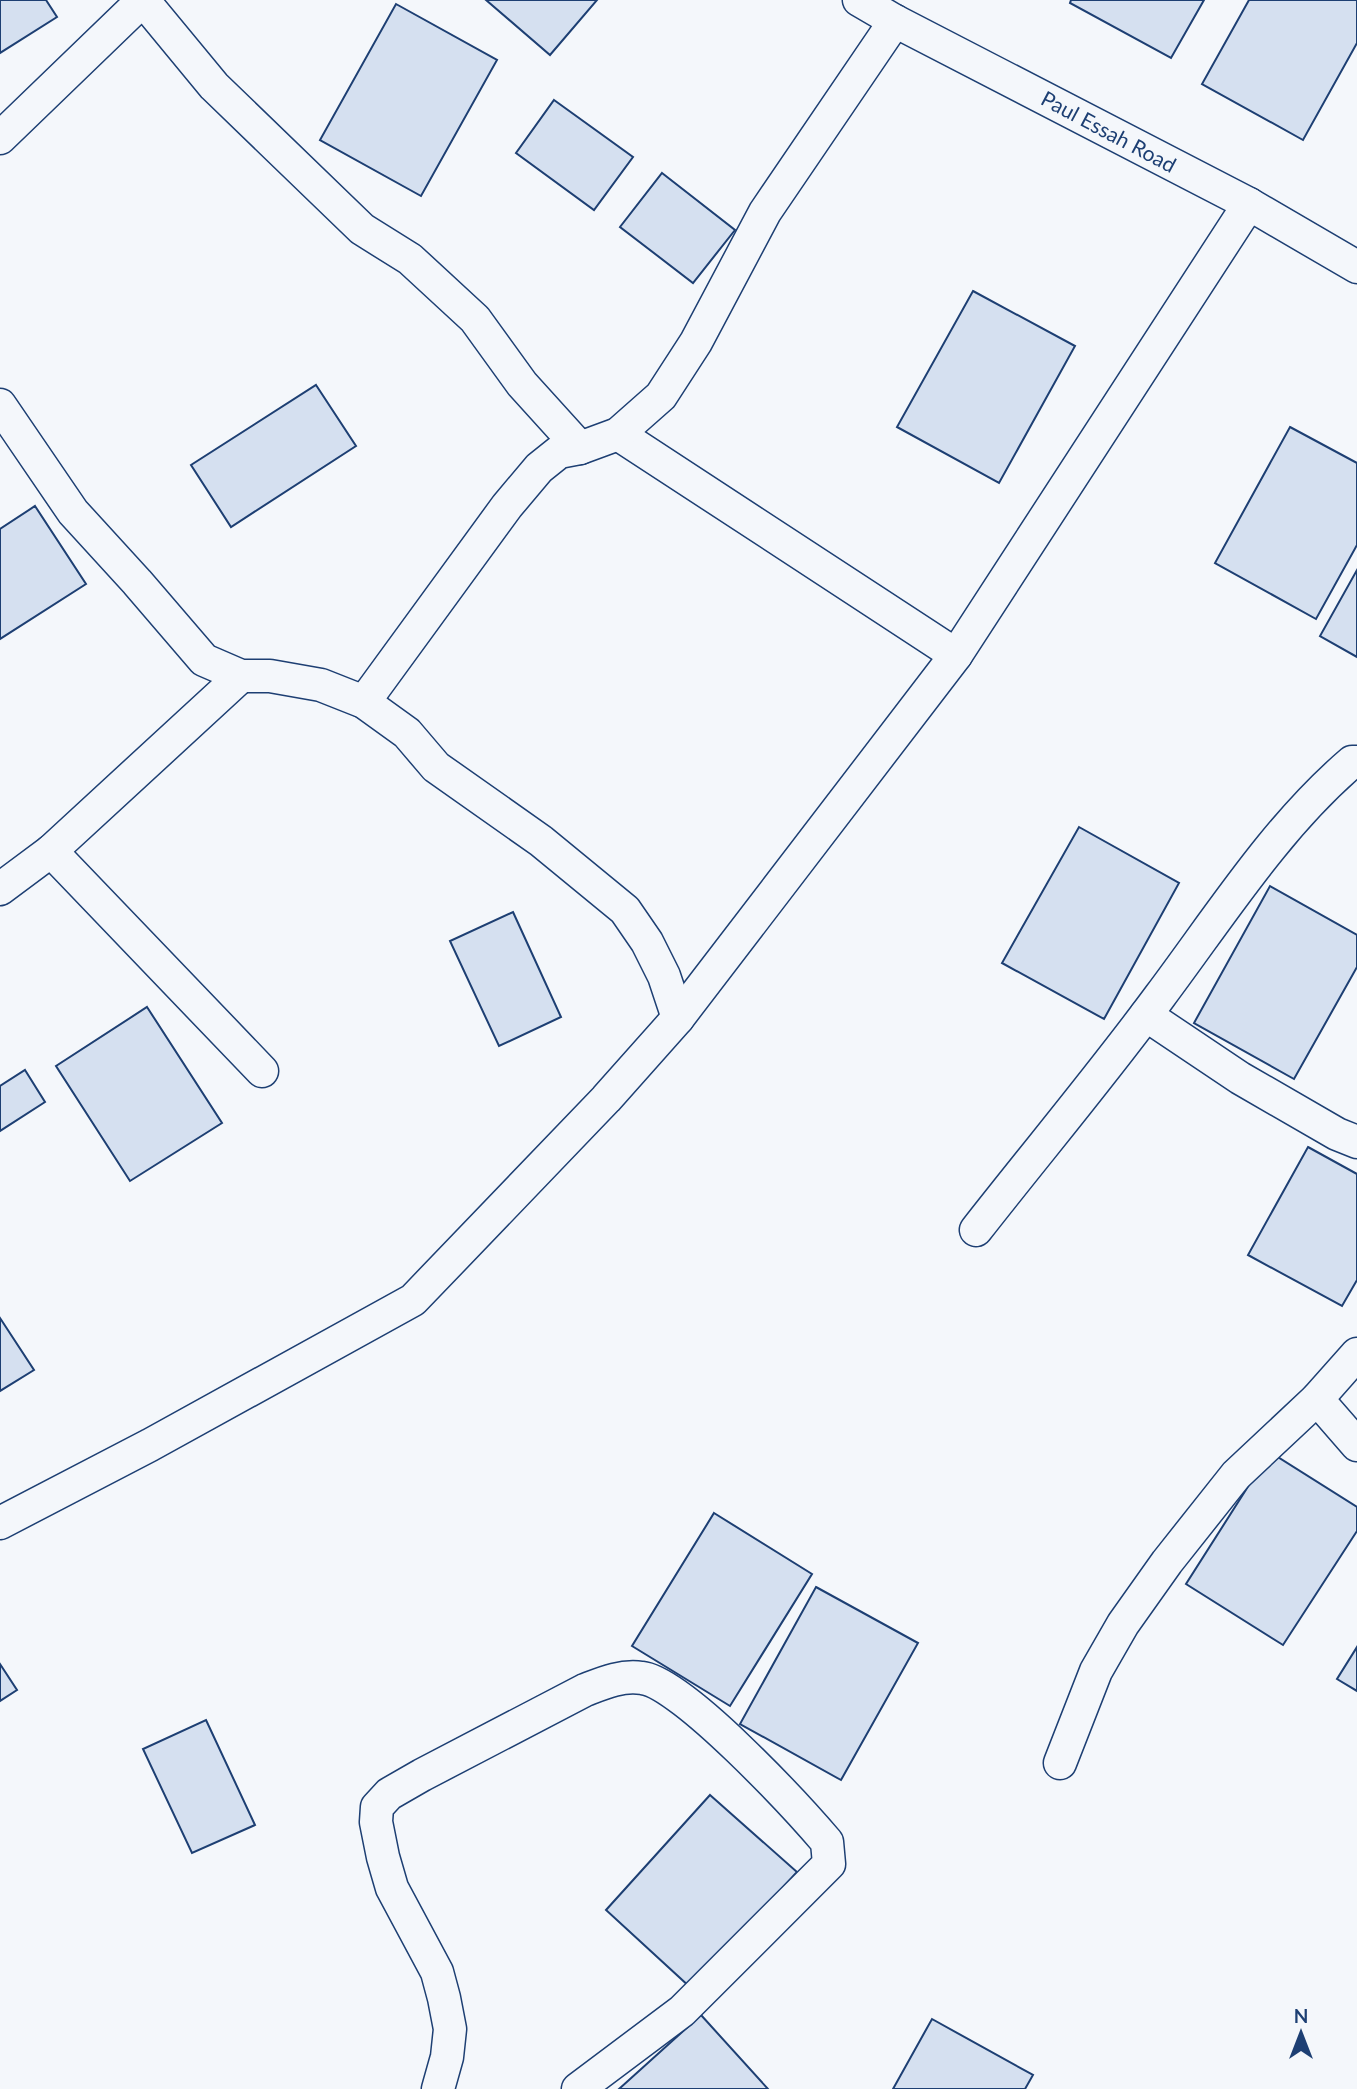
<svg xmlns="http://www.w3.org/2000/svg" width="1357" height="2089" viewBox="0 0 1357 2089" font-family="Lato,sans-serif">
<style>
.building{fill:#d5e0f0;stroke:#1d3f73;stroke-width:2}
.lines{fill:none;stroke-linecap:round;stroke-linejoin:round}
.street-casing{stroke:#1d3f73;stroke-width:35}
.street{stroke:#f4f7fb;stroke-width:32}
.labels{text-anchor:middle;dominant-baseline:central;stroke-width:5;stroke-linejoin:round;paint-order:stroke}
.street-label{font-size:21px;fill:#1d3f73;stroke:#f4f7fb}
</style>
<rect width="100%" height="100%" fill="#f4f7fb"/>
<!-- building -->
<g class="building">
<path d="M0 0H46L57 17 0 53Z"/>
<path d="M486 0H597L550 55Z"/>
<path d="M1071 0H1204L1171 58 1070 3Z"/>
<path d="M1249 0H1357V43L1303 140 1202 84Z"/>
<path d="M396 4 497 60 421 196 320 140Z"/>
<path d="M554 100 633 157 594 210 516 153Z"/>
<path d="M662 173 735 230 693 283 620 227Z"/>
<path d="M973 291 1075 346 999 483 897 427Z"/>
<path d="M316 385 356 446 231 527 191 465Z"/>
<path d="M1290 427 1357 463V545L1316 619 1215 563Z"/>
<path d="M35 506 86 584 0 639V529Z"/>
<path d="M1357 570V657L1320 636Z"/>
<path d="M1079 827 1179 883 1104 1019 1002 963Z"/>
<path d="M1270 886 1357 935V967L1294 1079 1194 1023Z"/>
<path d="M513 912 561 1017 499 1046 450 941Z"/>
<path d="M147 1007 222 1123 130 1181 56 1066Z"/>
<path d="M25 1070 45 1102 0 1131V1086Z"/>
<path d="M1308 1147 1357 1174V1280L1342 1306 1248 1255Z"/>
<path d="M0 1318 34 1370 0 1391Z"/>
<path d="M1270 1452 1357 1507V1531L1283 1645 1186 1584Z"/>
<path d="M714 1513 812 1574 730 1706 632 1646Z"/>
<path d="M816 1587 918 1643 841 1780 740 1724Z"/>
<path d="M1357 1647V1691L1337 1679Z"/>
<path d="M0 1664 17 1690 0 1701Z"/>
<path d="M206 1720 255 1825 192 1853 143 1749Z"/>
<path d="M710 1795 797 1872 691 1988 606 1910Z"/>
<path d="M701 2015 768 2089H619Z"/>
<path d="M932 2019 1033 2075 1025 2089H893Z"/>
</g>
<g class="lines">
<defs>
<g id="street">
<path d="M143 0 214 86 362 229 410 259 475 319 522 384 580 448"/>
<path d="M859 0 895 21 1249 204 1357 267"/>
<path d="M0 138 143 0"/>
<path d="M0 405 73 512 137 582 204 660 241 676H270L321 685 364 702 407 733 436 767 541 841 625 910 647 942 664 976 678 1018"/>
<path d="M618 434 956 655"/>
<path d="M364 702 507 506 539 468 559 452 580 448 618 434 661 396 696 342 765 212 895 21"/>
<path d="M51 851 262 1071"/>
<path d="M0 889 51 851 241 676"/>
<path d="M1146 1015 1240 1078 1337 1134 1357 1142"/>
<path d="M976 1230C1037 1152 1101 1076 1160 996 1220 916 1276 827 1352 762H1357"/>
<path d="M1317 1399 1357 1445"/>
<path d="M0 1523 150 1445 413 1300 606 1099 678 1018 956 655 1249 204"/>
<path d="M1060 1763 1096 1671 1123 1624 1167 1562 1236 1475 1317 1399 1357 1354"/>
<path d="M438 2089 447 2057 450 2029 444 1998 437 1972 392 1888 383 1857 376 1822 377 1807 389 1794 422 1775 585 1690C603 1683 621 1675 642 1678 682 1682 798 1808 827 1842L829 1864 682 2011 578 2089"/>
</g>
</defs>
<!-- street casing -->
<use href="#street" class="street-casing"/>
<!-- street -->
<use href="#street" class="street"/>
</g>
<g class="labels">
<!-- street labels -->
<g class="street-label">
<text transform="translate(1109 131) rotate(28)">Paul Essah Road</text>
</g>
</g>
<!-- north arrow -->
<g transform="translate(1301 2033)" stroke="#f4f7fb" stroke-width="5" paint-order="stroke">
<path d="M0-5L12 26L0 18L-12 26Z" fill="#1d3f73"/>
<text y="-10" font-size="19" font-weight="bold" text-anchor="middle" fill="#1d3f73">N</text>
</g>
</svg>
